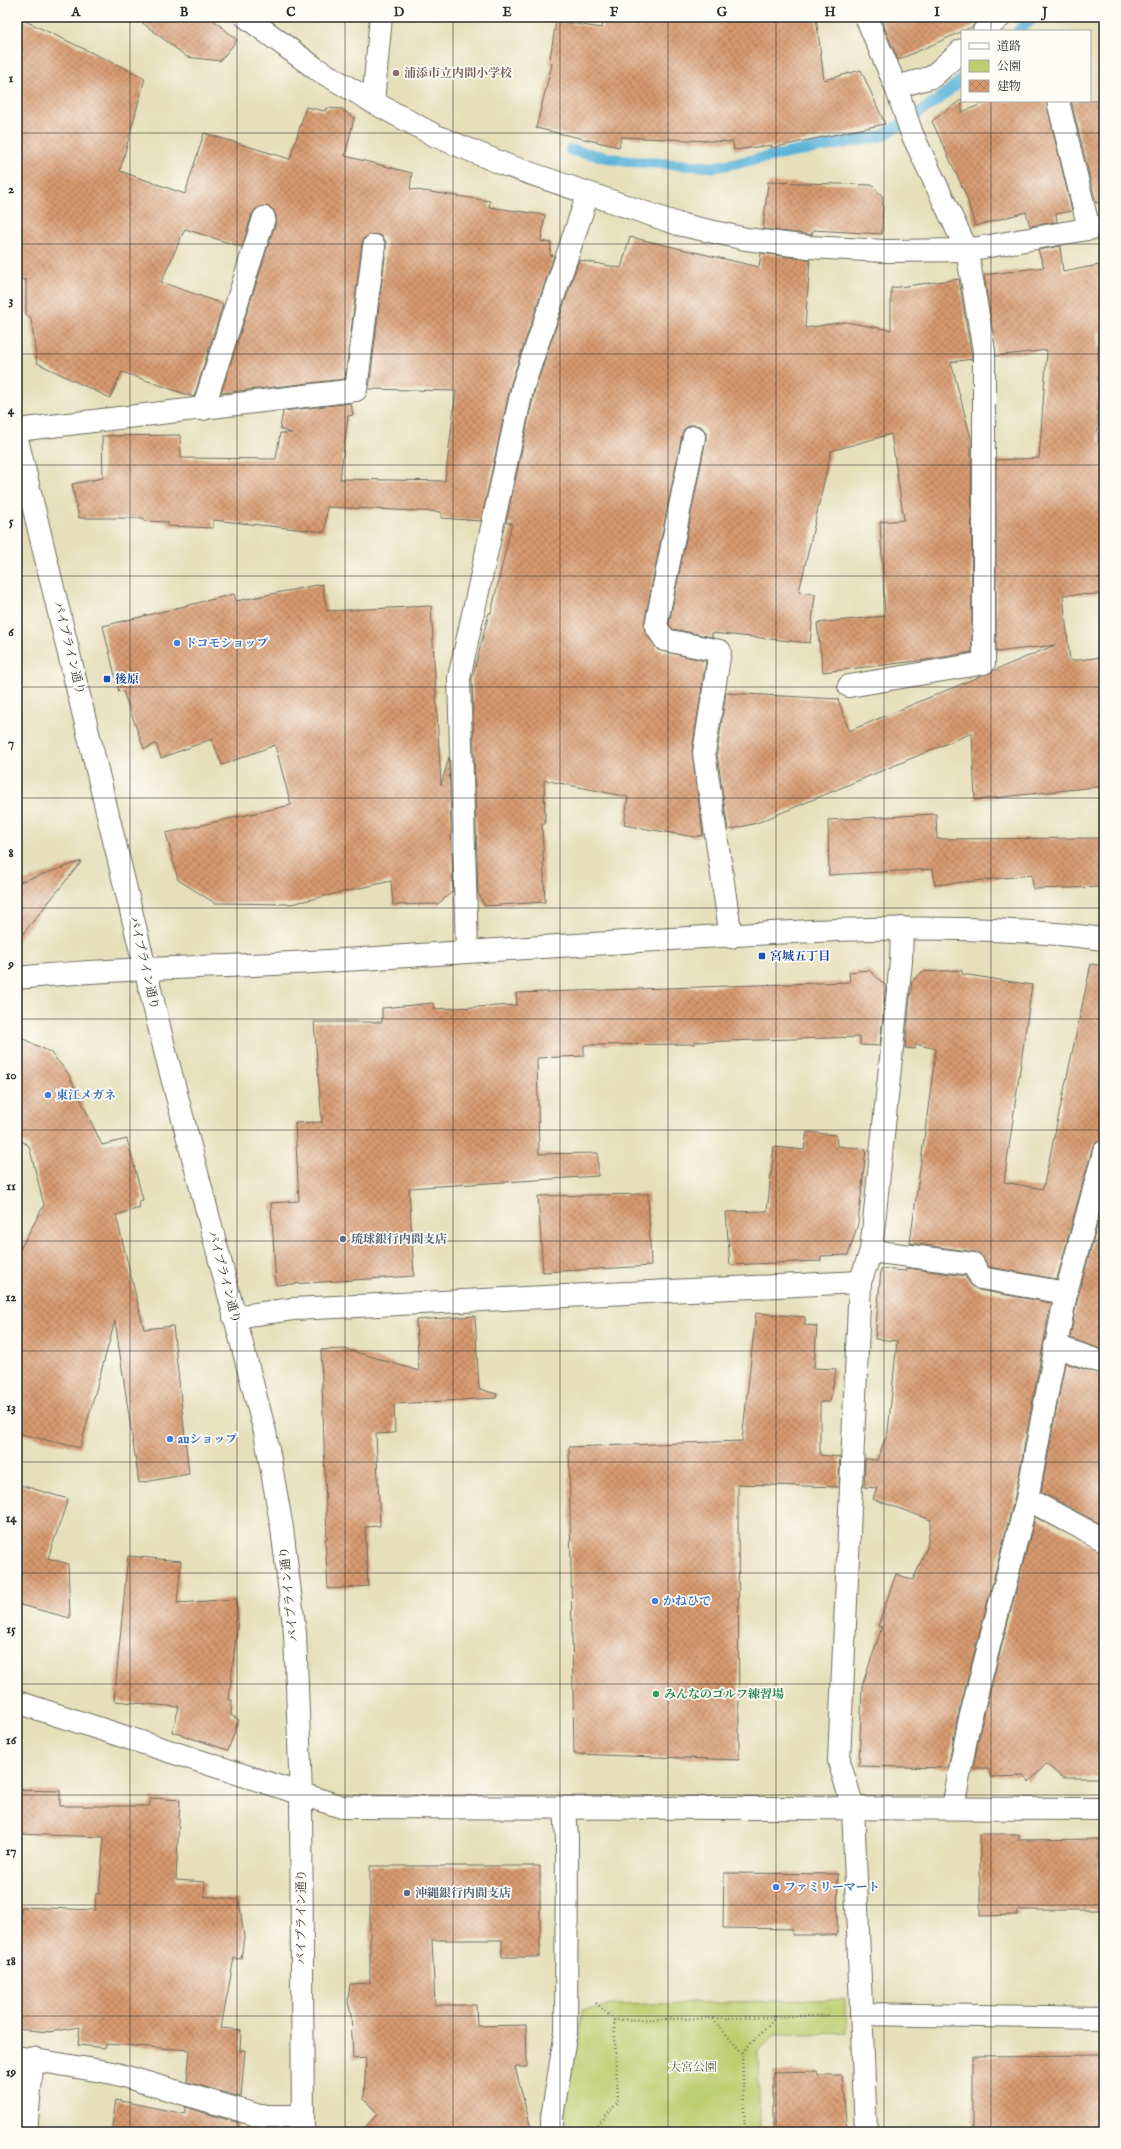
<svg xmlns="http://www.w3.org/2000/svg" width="1121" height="2149" viewBox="0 0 1121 2149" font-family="'IM FELL English','Noto Serif JP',serif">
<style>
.green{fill:#bdce71;stroke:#747c4e}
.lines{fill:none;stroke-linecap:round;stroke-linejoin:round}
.stream{stroke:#5ab3d8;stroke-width:11}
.building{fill:url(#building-cross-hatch)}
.minor-casing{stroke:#6c6a5d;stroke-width:24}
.major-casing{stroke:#6c6a5d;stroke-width:24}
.path{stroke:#6c6a5d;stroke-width:2.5;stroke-dasharray:1 3;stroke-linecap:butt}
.minor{stroke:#fff;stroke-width:22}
.major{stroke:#fff;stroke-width:22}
.grid{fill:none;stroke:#2b2b2b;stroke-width:1;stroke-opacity:0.55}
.education-dot{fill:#8d6e63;stroke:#fdfcf7;stroke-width:1.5}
.shop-dot{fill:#3f7fe0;stroke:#fdfcf7;stroke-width:1.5}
.transit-dot{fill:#1a4fb4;stroke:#fdfcf7;stroke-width:1.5}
.service-dot{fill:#5c6f8a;stroke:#fdfcf7;stroke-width:1.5}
.leisure-dot{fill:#2e9e5b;stroke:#fdfcf7;stroke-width:1.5}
.labels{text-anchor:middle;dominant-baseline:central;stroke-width:3.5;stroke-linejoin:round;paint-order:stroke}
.education-label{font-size:12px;font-weight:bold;fill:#785e54;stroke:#fdfcf7;text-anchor:start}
.shop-label{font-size:12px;font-weight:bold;fill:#366cbe;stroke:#fdfcf7;text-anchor:start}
.street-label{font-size:12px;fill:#2b2b2b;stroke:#fdfcf7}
.transit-label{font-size:12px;font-weight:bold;fill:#164399;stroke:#fdfcf7;text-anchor:start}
.service-label{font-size:12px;font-weight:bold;fill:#4e5e75;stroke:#fdfcf7;text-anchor:start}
.leisure-label{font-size:12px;font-weight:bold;fill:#27864d;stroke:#fdfcf7;text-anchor:start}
.park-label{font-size:12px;fill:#575c40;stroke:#fdfcf7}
.neatline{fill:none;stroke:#2b2b2b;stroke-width:1.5}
.grid-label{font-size:13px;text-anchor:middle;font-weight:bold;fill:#2b2b2b}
</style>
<defs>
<pattern id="building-cross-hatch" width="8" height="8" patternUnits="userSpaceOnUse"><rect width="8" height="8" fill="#d79a70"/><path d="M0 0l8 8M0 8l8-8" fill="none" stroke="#af7e5c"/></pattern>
</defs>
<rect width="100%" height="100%" fill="#fdfcf7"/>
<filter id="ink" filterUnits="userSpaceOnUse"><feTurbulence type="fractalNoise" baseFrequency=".025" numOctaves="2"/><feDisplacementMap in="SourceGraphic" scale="8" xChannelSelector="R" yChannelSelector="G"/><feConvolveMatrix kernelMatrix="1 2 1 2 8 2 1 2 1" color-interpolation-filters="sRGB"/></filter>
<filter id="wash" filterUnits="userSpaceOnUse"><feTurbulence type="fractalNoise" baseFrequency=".012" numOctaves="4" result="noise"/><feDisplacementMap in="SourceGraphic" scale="16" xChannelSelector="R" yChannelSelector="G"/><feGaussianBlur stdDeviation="0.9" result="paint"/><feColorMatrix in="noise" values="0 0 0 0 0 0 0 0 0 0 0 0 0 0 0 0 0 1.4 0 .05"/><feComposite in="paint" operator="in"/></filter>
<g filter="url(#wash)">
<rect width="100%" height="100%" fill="#e6dfba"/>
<!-- green -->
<path class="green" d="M846 1999 847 2033 775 2035 758 2052 760 2132H566L565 2082 580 2035 582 2010 612 2005Z"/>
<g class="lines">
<!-- stream -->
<g class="stream">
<path d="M1018 31 1034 17"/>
<path d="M570 150 625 161 714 167 882 136 938 100 962 79"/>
</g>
</g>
<g id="blocks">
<!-- building -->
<g class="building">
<path d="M17 17 145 78 120 171 185 194 204 133 290 159 306 107 325 111 326 108 342 109 354 118 345 156 412 173 410 189 490 201 489 207 545 215 541 241 551 243 550 255 554 256 511 383 481 521 441 518V512L327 507 325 532 213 520V528L168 526V522L144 521V518H79L72 484 103 478 102 436 180 435 181 458 276 459 280 433H292L280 429 283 411 351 403 353 415 348 416 340 479 445 481 456 391 369 389 386 248V242L382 236 375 234 364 238 362 244 345 379 221 393 276 222V216L273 210 267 206 256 209 252 214 242 247 185 229 161 282 223 304 194 397 122 372 110 398 37 363 31 318 26 314V280L20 279 21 224 17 225Z"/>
<path d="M135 17H210L237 40 220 61 187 57Z"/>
<path d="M604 17H816L824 80 861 70 885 124 771 148 772 145 734 150 733 142 621 137 619 147 536 128 552 64H549L556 21 602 28Z"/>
<path d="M880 17H981L972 27 898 60Z"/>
<path d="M962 99V112L990 101H1046L1072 211 1056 214 1057 222 1030 226 1026 212 975 226 966 195 932 121Z"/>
<path d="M1071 101H1104V202L1096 203Z"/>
<path d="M768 182 872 185 883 197 882 234 813 230 812 235 763 229Z"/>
<path d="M630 237 759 267 761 253 810 260 805 328 845 322 891 330V288L959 279 972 359 951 362 971 438 972 652 926 660 823 672 817 623 885 616 880 522 904 520 891 434 831 451 799 592 815 594 810 643 712 633V637L673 629 669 624 706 439V433L702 427 696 425H690L684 429 682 435 644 624 645 633 658 650 706 661 692 751 703 835 695 837 624 825 628 797 544 780 545 824H542L545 902 485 906 478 893 472 679 489 613H491L512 523H506L535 389 579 260 621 268Z"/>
<path d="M1060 246 1063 272 1104 264V331L1098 332V441H1104V554H1101L1103 594 1063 595 1070 661 1102 657 1104 673V715H1100L1104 748V786L975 800 972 733 757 823 728 830 717 753 726 693 838 699 849 731 1055 645 996 652V460L1039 458 1047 350 996 356 984 275 1044 267 1038 250Z"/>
<path d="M322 584 327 611 431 606 441 785 449 757 453 891 438 904 393 905 391 881 291 904 215 903 178 880 166 833 291 805 275 745 222 765 212 739 161 758 156 744 144 749 123 691 119 692 103 626 234 594 236 601Z"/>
<path d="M936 814 937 839 1104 838V887L1033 889 1032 875 935 885 933 869 829 875 828 820Z"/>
<path d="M82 861 17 941V883Z"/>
<path d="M1091 964 1104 966V1140L1095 1143 1092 1149 1057 1279 989 1267 980 1254 975 1252 910 1243 936 1049 916 1044 915 1049 905 1048 912 981 922 972 962 970V974L1032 985 1004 1182 1043 1189Z"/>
<path d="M869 970 886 986 880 1046 860 1045V1037L695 1042V1044L584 1045V1056L537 1058 539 1154 598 1153V1176L409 1188 414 1276 276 1285 271 1203 299 1201 295 1123 322 1122 314 1022H382V1008L433 1003 435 1009 517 1005 516 993 850 982 849 972Z"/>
<path d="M17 1036 50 1052 68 1073 102 1145 127 1139 143 1200 139 1201 140 1208 116 1215 144 1329 173 1326 189 1474 139 1483 115 1321 80 1448 17 1433V1255L44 1205 29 1146 17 1138Z"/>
<path d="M807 1132 836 1135 837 1146 866 1149 858 1224 848 1255 821 1256V1261L730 1265 726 1212 767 1211 774 1147 804 1150Z"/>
<path d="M648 1194 651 1266 543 1272 538 1196Z"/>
<path d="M1104 1200V1350L1070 1338 1078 1296Z"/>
<path d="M906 1268 965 1276 970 1284 979 1290 1051 1303 1015 1496 957 1720 948 1768 859 1766 862 1686 882 1627 878 1626 896 1574 913 1580 927 1547 931 1520 873 1499 877 1488 864 1487 865 1459 877 1460 888 1432 897 1341 875 1339 881 1269 906 1271Z"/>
<path d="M756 1313 805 1317V1325L817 1326 814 1368 836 1369 830 1402H820V1455L840 1457 839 1487 738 1484 739 1760 574 1754 569 1447 742 1441Z"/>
<path d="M475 1316 479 1389 497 1394 496 1398 394 1404 395 1433 376 1434 380 1526 365 1527 368 1586 328 1589 325 1539H327L321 1350 346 1349 419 1371 416 1320Z"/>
<path d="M1065 1363 1104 1375V1526L1041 1492Z"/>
<path d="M17 1484 68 1499 48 1558 68 1564 70 1618 17 1604Z"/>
<path d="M1035 1517 1104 1552V1778H1063L1046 1764 1029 1782 1023 1776 991 1777 988 1768H973L981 1726Z"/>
<path d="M128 1556 181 1561 177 1603 236 1599 238 1618 229 1700H232L231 1715 239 1720 228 1750 172 1732 179 1707 114 1701Z"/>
<path d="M17 1790 60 1791V1806H149L151 1798 180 1800 176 1880 205 1882 204 1896 239 1900 244 1937 241 1959 234 1958 221 2028 241 2030 240 2051 245 2050 241 2097 187 2082 190 2050 106 2044 105 2048 78 2045 80 2027 49 2032 17 2029V1966L21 1907 95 1910 96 1893 99 1894 104 1837 17 1834Z"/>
<path d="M980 1834H1019V1840L1099 1839V1910H1018V1915L980 1916Z"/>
<path d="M370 1866H540V1957H502V1940H432L435 2005H476L477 2026 526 2025 527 2067H515L532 2132H360L378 2114 364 2099 366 2058 353 2059 351 2014 348 2001 350 1984 370 1983Z"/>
<path d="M724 1873 838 1874 837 1935H792L793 1929 723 1928Z"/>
<path d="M1104 2055V2132H973V2056Z"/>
<path d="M817 2071 818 2075H842L847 2132H773V2072Z"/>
<path d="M116 2100 185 2114V2107L239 2123 238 2132H111Z"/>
</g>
</g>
</g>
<g filter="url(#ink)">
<use href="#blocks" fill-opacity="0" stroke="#6c6a5d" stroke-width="1"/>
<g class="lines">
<defs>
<g id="minor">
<path d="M246 17 315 68 373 102 436 136 506 165 678 224 746 239 809 247 885 251 967 250 1104 226"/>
<path d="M984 31 1000 17"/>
<path d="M896 87 932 77 962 50"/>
<path d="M1058 101 1089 229"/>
<path d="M373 102 381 17"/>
<path d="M203 409 264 218"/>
<path d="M17 430 356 390 374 246"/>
<path d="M694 437 656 626 665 640 720 651 704 753 731 937"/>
<path d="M849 686 984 663V351L967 250 912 134 896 87 866 17"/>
<path d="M467 951 459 678 523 386 588 194"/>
<path d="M17 978C95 970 174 968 252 965 354 961 456 952 558 946 739 936 923 916 1104 939"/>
<path d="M871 1251 973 1264 981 1278 1066 1293"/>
<path d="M234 1317 293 1309 860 1282"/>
<path d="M1055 1346 1104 1363"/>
<path d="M1027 1499 1104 1540"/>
<path d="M17 1702 342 1807 1104 1809"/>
<path d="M953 1807 969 1723 1027 1499 1066 1293 1104 1152"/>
<path d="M861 2014 1104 2018"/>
<path d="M17 2057 113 2073 260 2116H302"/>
<path d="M26 2132 33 2058"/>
<path d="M552 2132V2117L566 2032 567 1839 565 1808"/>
<path d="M866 2132 853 1807 839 1761 860 1282 871 1251 901 961 902 928"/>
</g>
<path id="major" d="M17 439 165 1051 265 1432 282 1528 295 1633 301 1795 303 2132"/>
</defs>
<!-- minor casing -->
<use href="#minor" class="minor-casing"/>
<!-- major casing -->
<use href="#major" class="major-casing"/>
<!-- path -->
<g class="path">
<path d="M596 2003 614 2020 776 2017"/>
<path d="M713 2019 742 2053"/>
<path d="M593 2132 618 2102 614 2020"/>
<path d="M745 2132 742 2053 776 2017 831 2015"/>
</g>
<!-- minor -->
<use href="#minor" class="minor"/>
<!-- major -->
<use href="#major" class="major"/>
</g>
</g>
<!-- grid -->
<path class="grid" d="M130 17V2132M237 17V2132M345 17V2132M453 17V2132M560 17V2132M668 17V2132M776 17V2132M884 17V2132M991 17V31M991 101V2132M17 133H1104M17 244H1104M17 354H1104M17 465H1104M17 576H1104M17 687H1104M17 798H1104M17 908H1104M17 1019H1104M17 1130H1104M17 1241H1104M17 1351H1104M17 1462H1104M17 1573H1104M17 1684H1104M17 1795H1104M17 1905H1104M17 2016H1104"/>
<!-- markers -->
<circle class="education-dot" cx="396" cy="73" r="4"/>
<g class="shop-dot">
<circle cx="177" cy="643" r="4"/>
<circle cx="48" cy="1095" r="4"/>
<circle cx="170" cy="1439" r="4"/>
<circle cx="655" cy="1601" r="4"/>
<circle cx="776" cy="1887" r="4"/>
</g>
<g class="transit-dot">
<rect x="103" y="675" width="8" height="8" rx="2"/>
<rect x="758" y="952" width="8" height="8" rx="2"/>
</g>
<g class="service-dot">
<circle cx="343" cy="1239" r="4"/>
<circle cx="407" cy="1893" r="4"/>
</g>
<circle class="leisure-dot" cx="656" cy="1694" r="4"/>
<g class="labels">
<!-- education labels -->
<g class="education-label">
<text x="404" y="73">浦添市立内間小学校</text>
</g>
<!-- shop labels -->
<g class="shop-label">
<text x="185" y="643">ドコモショップ</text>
<text x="56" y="1095">東江メガネ</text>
<text x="178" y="1439">auショップ</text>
<text x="663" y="1601">かねひで</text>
<text x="784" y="1887">ファミリーマート</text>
</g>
<!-- street labels -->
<g class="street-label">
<text transform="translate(69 648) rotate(76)">パイプライン通り</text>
<text transform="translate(144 963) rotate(77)">パイプライン通り</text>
<text transform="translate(224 1277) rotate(75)">パイプライン通り</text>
<text transform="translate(289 1594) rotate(-96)">パイプライン通り</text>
<text transform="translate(301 1917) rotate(-90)">パイプライン通り</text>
</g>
<!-- transit labels -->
<g class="transit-label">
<text x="115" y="679">後原</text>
<text x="770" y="956">宮城五丁目</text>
</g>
<!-- service labels -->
<g class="service-label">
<text x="351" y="1239">琉球銀行内間支店</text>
<text x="415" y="1893">沖縄銀行内間支店</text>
</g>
<!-- leisure labels -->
<g class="leisure-label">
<text x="664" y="1694">みんなのゴルフ練習場</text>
</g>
<!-- park labels -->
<g class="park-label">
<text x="693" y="2067">大宮公園</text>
</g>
</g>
<!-- margin -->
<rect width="1121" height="2149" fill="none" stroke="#fdfcf7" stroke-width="44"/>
<!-- legend -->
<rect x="961" y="30" width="130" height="72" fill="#fdfcf7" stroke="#a9a8a5"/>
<rect x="969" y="43" width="20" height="6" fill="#ffffff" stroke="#a9a8a5"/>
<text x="997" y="50" font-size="12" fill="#2b2b2b">道路</text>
<rect x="969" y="60" width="20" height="12" fill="#bdce71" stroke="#a9a8a5"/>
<text x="997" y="70" font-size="12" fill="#2b2b2b">公園</text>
<rect x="969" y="80" width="20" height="12" fill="url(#building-cross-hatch)" stroke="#a9a8a5"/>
<text x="997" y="90" font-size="12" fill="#2b2b2b">建物</text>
<rect x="22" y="22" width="1077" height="2105" class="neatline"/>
<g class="grid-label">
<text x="76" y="16">A</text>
<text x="184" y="16">B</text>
<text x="291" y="16">C</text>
<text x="399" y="16">D</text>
<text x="507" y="16">E</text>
<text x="614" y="16">F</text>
<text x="722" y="16">G</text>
<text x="830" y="16">H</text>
<text x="937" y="16">I</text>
<text x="1045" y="16">J</text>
<text x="11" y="82">1</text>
<text x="11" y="193">2</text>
<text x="11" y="304">3</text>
<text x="11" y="414">4</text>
<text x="11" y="525">5</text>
<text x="11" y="636">6</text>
<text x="11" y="747">7</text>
<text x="11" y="857">8</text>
<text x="11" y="968">9</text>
<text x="11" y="1079">10</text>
<text x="11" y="1190">11</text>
<text x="11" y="1301">12</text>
<text x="11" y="1411">13</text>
<text x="11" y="1522">14</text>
<text x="11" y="1633">15</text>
<text x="11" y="1744">16</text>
<text x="11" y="1855">17</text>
<text x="11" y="1965">18</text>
<text x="11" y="2076">19</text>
</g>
</svg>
